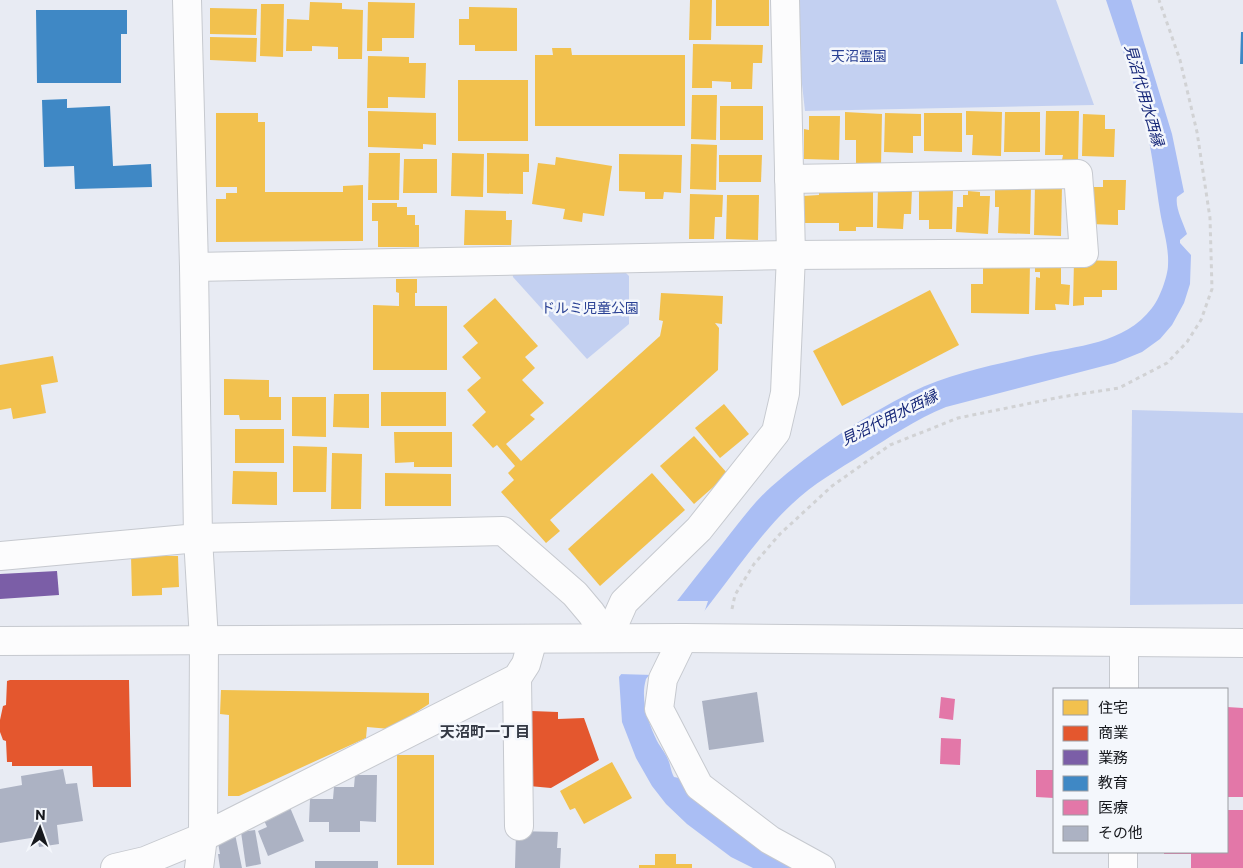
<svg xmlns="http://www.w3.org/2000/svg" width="1243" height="868" viewBox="0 0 1243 868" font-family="Commissioner,'Noto Sans JP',sans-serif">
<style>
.green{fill:#c3d0f1}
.water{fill:#aabef4}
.pier{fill:#e8ebf3}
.homes{fill:#f2c14e}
.shops{fill:#e4572e}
.offices{fill:#7b5ea7}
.schools{fill:#3f88c5}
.health{fill:#e377a8}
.building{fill:#acb2c3}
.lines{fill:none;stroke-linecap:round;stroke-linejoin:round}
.minor-casing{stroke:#c6c9cf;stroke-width:30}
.path{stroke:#d1d2d4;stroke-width:3;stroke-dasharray:4 4;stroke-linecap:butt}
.minor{stroke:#fcfcfd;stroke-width:28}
.labels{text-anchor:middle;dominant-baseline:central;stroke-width:5;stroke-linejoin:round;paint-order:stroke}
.park-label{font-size:14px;fill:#2a4194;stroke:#f4f7fc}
.water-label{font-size:15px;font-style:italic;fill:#172879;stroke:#f4f7fc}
.neighbourhood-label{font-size:15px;font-weight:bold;fill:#333843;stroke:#f4f7fc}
</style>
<rect width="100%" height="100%" fill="#e8ebf3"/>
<!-- green -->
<g class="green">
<path d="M799 0H1056L1094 105 805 111 802 84 799 68Z"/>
<path d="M512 270H623L629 276V324L587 359 513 277Z"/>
<path d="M1132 410 1243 413V604L1130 605Z"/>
</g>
<!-- water -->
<path class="water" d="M1106 0H1131L1172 134 1184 192 1177 197C1175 208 1183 222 1187 234L1180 240V243L1191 255 1190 284 1184 303 1172 325 1160 339 1142 352 1115 363 946 407C916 419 890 437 863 454 839 469 813 484 792 504 761 533 738 568 712 601 692 628 668 653 646 679 640 699 648 722 657 741 661 748 667 755 669 762 671 768 671 771 674 777L679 778 689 789 804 868H753L731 857 687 824 666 804 652 786 636 758 622 722 619 677C653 632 687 587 723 543 738 524 753 503 771 487 813 450 862 417 912 392 950 373 994 365 1036 355 1076 346 1125 344 1152 308 1159 300 1168 276 1168 265 1169 246 1163 230 1160 211 1153 164 1148 116 1129 72L1133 61 1132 55 1125 57Z"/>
<!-- pier -->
<path class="pier" d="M673 601H708L703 616 653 675 618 674Z"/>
<!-- homes -->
<g class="homes">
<path d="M690 0H712L711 40H689Z"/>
<rect x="716" y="0" width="53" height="26"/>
<path d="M310 2 342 3V9L363 10 362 59H338V47L312 46V51H286L287 19 309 20Z"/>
<path d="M368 2 415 3 414 38H382V51H367Z"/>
<path d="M261 4H284L283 57 260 56Z"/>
<path d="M469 7 517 8V51H475V45H459V19H469Z"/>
<path d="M210 8 257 9 256 35 210 34Z"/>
<path d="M210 37 257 38 256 62 210 60Z"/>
<path d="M693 44 763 45 762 63H753L752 89H731V82L712 81V88H692Z"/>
<path d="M552 48H571L572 55H685V126H535V55H553Z"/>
<path d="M368 56 409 57V63H426L425 98 388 97V108H367Z"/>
<rect x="458" y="80" width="70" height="61"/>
<path d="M692 95H717L716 140 691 139Z"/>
<rect x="720" y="106" width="43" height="34"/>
<path d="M368 111 436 113V145L423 144V149L368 147Z"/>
<path d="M966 111 1002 112 1001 156 972 155 973 135H966Z"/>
<path d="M1046 111H1079L1078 161 1062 160 1063 155H1045Z"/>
<path d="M845 112 882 114 881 166 856 165V140H845Z"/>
<path d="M1005 112H1040V152H1004Z"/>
<path d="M216 113H258V122H265V192H343V186L363 185V241L216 242V199H226V193H237V187H216Z"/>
<path d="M885 113 921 114V136H913V153L884 152Z"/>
<path d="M924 113H962V152L924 151Z"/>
<path d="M1083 114 1105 115V129H1115L1114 157 1082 156Z"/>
<path d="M809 116H840L839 160 804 159V129L809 130Z"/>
<path d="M691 144 717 145 716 190 690 189Z"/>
<path d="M369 153H400L399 200H368Z"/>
<path d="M452 153 484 154 483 197 451 196Z"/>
<path d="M487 153 529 154V172H523V194L487 193Z"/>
<path d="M619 154 682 155 681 193 664 192 663 199H645V192L619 191Z"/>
<path d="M719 155H762L761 182H719Z"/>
<path d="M556 157 612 166 604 216 583 213 582 222 563 219 565 209 532 204 538 163 555 165Z"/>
<path d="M404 159H437V193H403Z"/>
<path d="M1103 180H1126L1125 210H1118V225L1090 224 1091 187H1103Z"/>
<path d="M1035 185H1062L1061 236 1034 235Z"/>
<path d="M995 186H1031L1030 234 998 233 999 207H995Z"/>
<path d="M819 188 873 189V227H856V231H839V223H802L803 196 819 195Z"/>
<path d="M878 188 912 189 911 214H904L903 229 877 228Z"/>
<path d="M919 189 953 190 952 229H929V220H919Z"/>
<path d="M968 191 980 192V196H990L988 234 956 232 957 207H963V195H968Z"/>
<path d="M690 194 723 195 722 217H715L714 239H689Z"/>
<path d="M727 195H759L758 240 726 239Z"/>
<path d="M372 203H397V207H407V215H415V225H419V247H378V221H372Z"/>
<path d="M465 210 506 211V220H512L511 245H464Z"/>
<path d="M1074 260 1117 261V290H1102V297H1084V305L1073 306Z"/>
<path d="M1035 263 1061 264V284L1070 285 1069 305 1055 304 1056 310H1035L1036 277 1040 278V272H1035Z"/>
<path d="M983 264H1030L1029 314 971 313V284H983Z"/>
<path d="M396 279H417V293H415V306H447V370H373V305L399 306V293L396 292Z"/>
<path d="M930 290 959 345 842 406 813 351Z"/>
<path d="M661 293 723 296 722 324 715 323 719 328 718 370 550 520 560 531 546 543 501 492 514 480 508 473 515 466 497 445 493 448 472 425 486 412 467 390 481 378 462 357 478 343 463 326 495 298 538 346 525 357 535 368 522 380 544 403 530 415 535 419 506 444 521 461 660 336 663 321 659 320Z"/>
<path d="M53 356 58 382 41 385 46 413 13 419 11 408 0 410V365Z"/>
<path d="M224 379 269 380V397H281V420H240L239 415H224Z"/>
<rect x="381" y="392" width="65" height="34"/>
<path d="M334 394H369V428L333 427Z"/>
<path d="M292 397H326V437L292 436Z"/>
<path d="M724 404 749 434 720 458 695 428Z"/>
<rect x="235" y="429" width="49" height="34"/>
<path d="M394 432H452V467H414V462L395 463Z"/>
<path d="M694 436 728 474 694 504 660 466Z"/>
<path d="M293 446 327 447 326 492H293Z"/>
<path d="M332 453 362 454 361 509H331Z"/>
<path d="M233 471 277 472V505L232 504Z"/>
<path d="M385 473 451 474V506H385Z"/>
<path d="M652 473 685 510 600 586 568 549Z"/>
<path d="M131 556H178L179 587 162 588V595L132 596Z"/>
<path d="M221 690 429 693V704L390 729 367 727 366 738 239 796H228L229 715 220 714Z"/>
<rect x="397" y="755" width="37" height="110"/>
<path d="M612 762 632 798 584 824 575 808 570 810 560 791Z"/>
<path d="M655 854H676V864H692V868H639V865H655Z"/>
</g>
<!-- shops -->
<g class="shops">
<path d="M10 680H129L131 787H93L92 766H12V762H7L6 741 3 740 0 732V720L3 706 6 705 7 681Z"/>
<path d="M531 711 558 712V719L584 718 599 760 551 788 529 786Z"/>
</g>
<!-- offices -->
<path class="offices" d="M57 571 59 595 0 599V574Z"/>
<!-- schools -->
<g class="schools">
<path d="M36 10H127V34H121V83H37Z"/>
<path d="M1241 32H1243V64H1240Z"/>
<path d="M67 99V108L110 106 113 166 151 164 152 187 75 189 74 166 44 167 42 100Z"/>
</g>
<!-- health -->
<g class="health">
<path d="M941 697 955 699 953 720 939 718Z"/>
<path d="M1227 707 1243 708V797H1227Z"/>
<path d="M941 738 961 739 960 765 940 764Z"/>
<path d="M1036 770H1054V798L1036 797Z"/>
<path d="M1227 810H1243V868H1191V854H1164V852H1227Z"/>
</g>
<!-- building -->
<g class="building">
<path d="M757 692 764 742 709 750 702 701Z"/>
<path d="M63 769 66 784 77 783 83 821 57 825 59 844 39 847 37 837 0 843V789L22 785 21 776Z"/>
<path d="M355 775H377L376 822 360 821V832H329V822H309L310 799H333L334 787H354Z"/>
<path d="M289 805 304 841 268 856 258 831 267 827 262 816Z"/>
<path d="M255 830 261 864 246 867 241 832Z"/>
<path d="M516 831 558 832 557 848H561L560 868H515Z"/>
<path d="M235 834 242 868H220L218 854H220L217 837Z"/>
<rect x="315" y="861" width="63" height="7"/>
</g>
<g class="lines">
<defs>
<g id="minor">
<path d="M187 0 194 267 198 538 204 640 203 837 199 868"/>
<path d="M194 267 791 255 1084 253 1078 174 789 179"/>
<path d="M0 556 198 538 503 531 575 594 591 613 608 638"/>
<path d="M608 638 624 602 699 529 776 432 785 393 791 255 785 0"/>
<path d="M683 638 663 679 659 709 699 786 770 840 821 868"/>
<path d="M0 641 683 638 1243 643"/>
<path d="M517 678 519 826"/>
<path d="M1124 689V642"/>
<path d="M115 868 145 861 203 837 517 678 526 664 533 639"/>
<path d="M1123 868V852"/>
</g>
</defs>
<!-- minor casing -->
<use href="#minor" class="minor-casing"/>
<!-- path -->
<path class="path" d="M732 609 735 595 754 564 780 534 832 486 890 445 958 418 1061 397 1119 388 1167 363 1187 342 1201 320 1212 289 1210 218 1197 132 1180 60 1159 0"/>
<!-- minor -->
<use href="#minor" class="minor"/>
</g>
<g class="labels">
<!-- park labels -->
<g class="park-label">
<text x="859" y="55">天沼霊園</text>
<text x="590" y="307">ドルミ児童公園</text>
</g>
<!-- water labels -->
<g class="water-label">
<text transform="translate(1145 95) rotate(74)">見沼代用水西縁</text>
<text transform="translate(889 417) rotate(-26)">見沼代用水西縁</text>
</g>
<!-- neighbourhood labels -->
<g class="neighbourhood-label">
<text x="485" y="731">天沼町一丁目</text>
</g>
</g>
<!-- legend -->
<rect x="1053" y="688" width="175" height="165" fill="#f4f7fc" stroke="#9b9ea3"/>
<rect x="1063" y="700" width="25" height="15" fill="#f2c14e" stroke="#9b9ea3"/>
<text x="1098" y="713" font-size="15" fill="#16181d">住宅</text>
<rect x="1063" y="726" width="25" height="15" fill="#e4572e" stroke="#9b9ea3"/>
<text x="1098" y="738" font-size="15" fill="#16181d">商業</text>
<rect x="1063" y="750" width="25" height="15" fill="#7b5ea7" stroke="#9b9ea3"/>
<text x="1098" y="763" font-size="15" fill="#16181d">業務</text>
<rect x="1063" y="776" width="25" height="15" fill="#3f88c5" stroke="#9b9ea3"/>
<text x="1098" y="788" font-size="15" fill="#16181d">教育</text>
<rect x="1063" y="800" width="25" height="15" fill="#e377a8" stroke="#9b9ea3"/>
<text x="1098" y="813" font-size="15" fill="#16181d">医療</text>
<rect x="1063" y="826" width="25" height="15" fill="#acb2c3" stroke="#9b9ea3"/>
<text x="1098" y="838" font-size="15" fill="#16181d">その他</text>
<!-- north arrow -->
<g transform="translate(40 828) rotate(2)" stroke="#f4f7fc" stroke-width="4" paint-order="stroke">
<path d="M0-4L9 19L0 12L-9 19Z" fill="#16181d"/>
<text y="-8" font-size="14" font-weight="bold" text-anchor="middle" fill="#16181d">N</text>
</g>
</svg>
